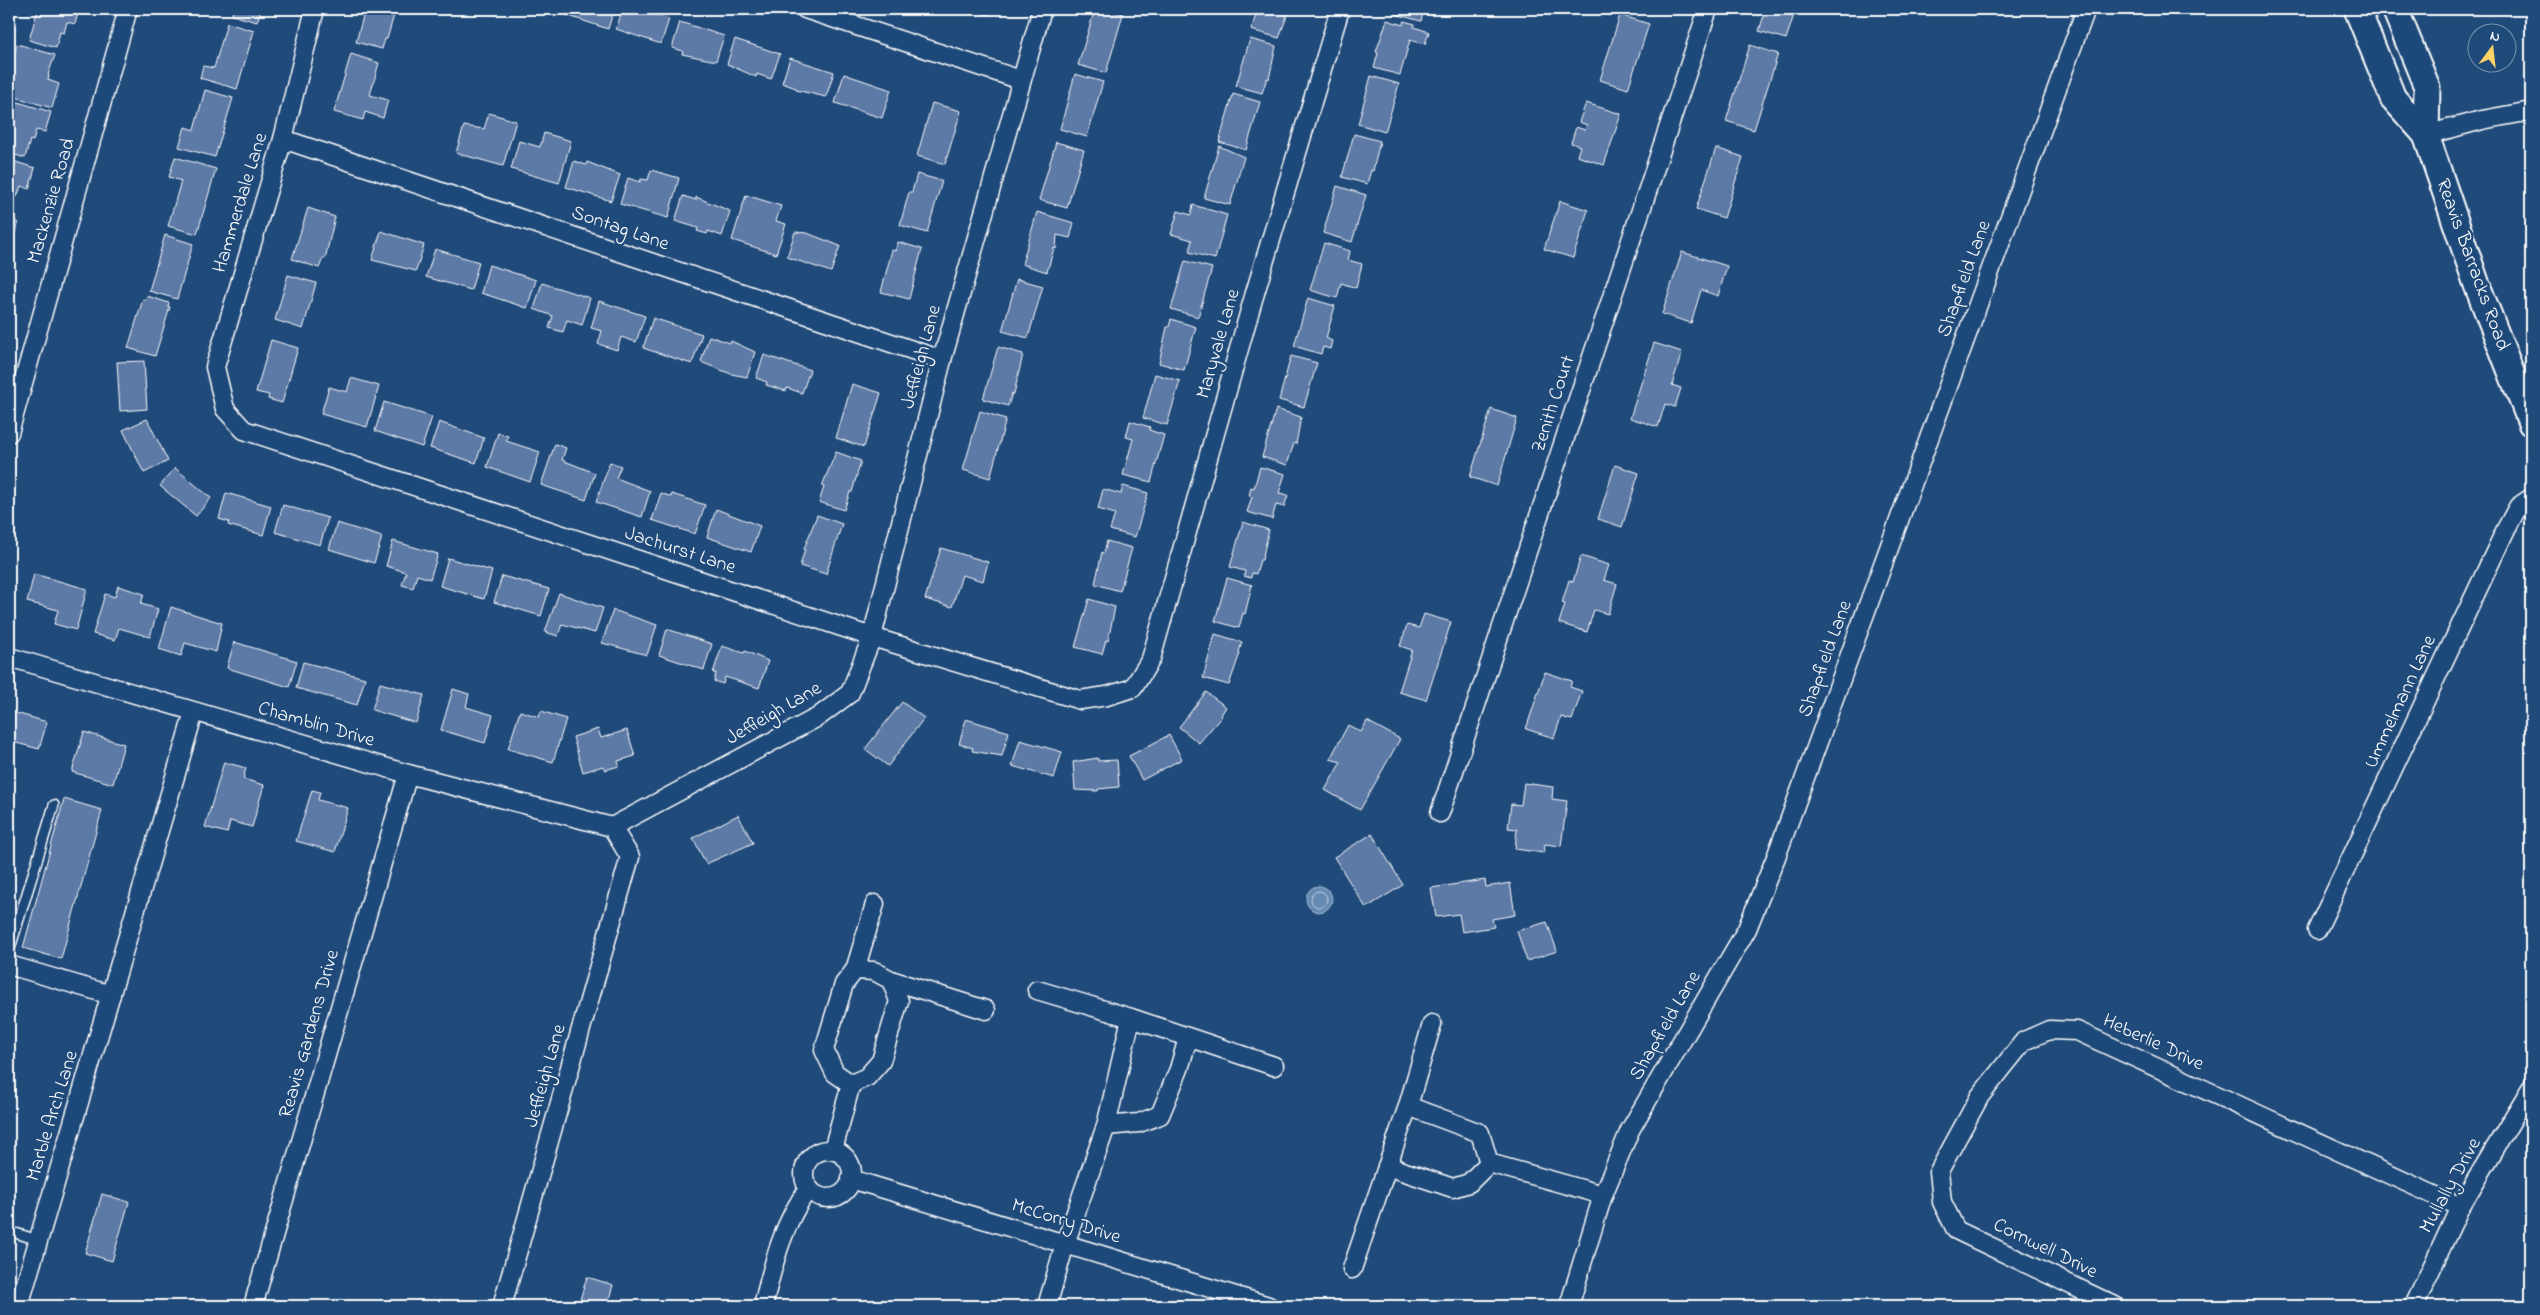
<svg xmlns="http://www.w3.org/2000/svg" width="2540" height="1315" viewBox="0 0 2540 1315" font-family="'Indie Flower',sans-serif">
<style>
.water{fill:#658ab2;stroke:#a3b9d1}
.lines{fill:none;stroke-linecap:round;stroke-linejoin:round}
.shore{stroke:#c1d0e0;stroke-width:1}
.building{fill:#5d79a6;stroke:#fff}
.service-casing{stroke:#fff;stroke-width:12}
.minor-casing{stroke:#fff;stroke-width:21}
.secondary-casing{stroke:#fff;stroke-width:29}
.service{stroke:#1f4a7a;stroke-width:9}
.minor{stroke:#1f4a7a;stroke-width:18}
.secondary{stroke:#1f4a7a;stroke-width:25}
.labels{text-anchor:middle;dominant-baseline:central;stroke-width:4.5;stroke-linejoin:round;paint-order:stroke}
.street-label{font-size:20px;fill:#fff;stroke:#1f4a7a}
</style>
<rect width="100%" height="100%" fill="#1f4a7a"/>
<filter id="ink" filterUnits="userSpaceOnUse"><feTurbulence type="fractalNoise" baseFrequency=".02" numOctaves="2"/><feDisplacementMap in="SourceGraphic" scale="10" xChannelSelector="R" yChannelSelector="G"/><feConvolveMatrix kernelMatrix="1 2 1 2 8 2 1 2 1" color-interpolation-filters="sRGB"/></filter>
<g filter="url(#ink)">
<!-- water -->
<circle class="water" cx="1319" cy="899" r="13"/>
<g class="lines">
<!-- shore -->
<circle class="shore" cx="1319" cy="899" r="8"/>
</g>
<!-- building -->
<g class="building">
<path d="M38 9H79L75 24 67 22 64 33 60 32 56 48 29 40Z"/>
<path d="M233 9H261L257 22 232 15Z"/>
<path d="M365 9H393L392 14 394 15 387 39H385L382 49 356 42Z"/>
<path d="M562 9H614L608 29 560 13Z"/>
<path d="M623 9H639L669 19 661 44 616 29Z"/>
<path d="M969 9H990L988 15Z"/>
<path d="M1095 9H1104L1123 14 1106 73 1078 65Z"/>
<path d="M1258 9H1287L1286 13H1288L1279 38 1251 30Z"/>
<path d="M1396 9H1424L1421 21 1395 14Z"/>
<path d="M1766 9H1796L1786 39 1759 31Z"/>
<path d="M1620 15 1649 24 1628 89 1600 80Z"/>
<path d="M1387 20 1403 25 1404 21 1415 24 1414 27 1429 32 1425 44 1410 40 1400 75 1374 68 1378 53 1376 52Z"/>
<path d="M680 22 724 36 716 61 682 54 683 51 672 48Z"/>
<path d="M227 23 254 31 237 89 200 78 203 66 214 68Z"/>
<path d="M735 39 780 54 771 79 757 74 756 77 727 64Z"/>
<path d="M1250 39 1276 46 1269 79 1267 78 1262 93 1236 86Z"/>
<path d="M17 44 55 55 48 75H49L48 80 59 84 52 108 9 95V71Z"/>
<path d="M1750 45 1778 54 1754 130 1726 121Z"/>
<path d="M351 54 379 63 370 95 388 100 383 118 365 112 363 120 334 112Z"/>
<path d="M790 58 834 72 826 97 796 90V88L782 83Z"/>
<path d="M844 74 891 90 882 118 835 103Z"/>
<path d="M1075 74 1103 82 1087 137 1060 129Z"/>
<path d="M1371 76 1399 84 1385 132 1358 124Z"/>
<path d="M205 90 233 98 215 157 179 147 185 127 194 130Z"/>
<path d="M1233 94 1260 102 1246 150 1219 142Z"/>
<path d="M11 100 51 112 45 132 36 130 33 141 30 140 25 158 9 153V108Z"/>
<path d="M932 103 961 111 945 164 917 156Z"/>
<path d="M1586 103 1621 114 1604 165 1577 156 1580 146 1571 143 1576 127 1585 130 1587 125 1579 122Z"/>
<path d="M489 113 516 121 503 166 456 153 464 126 484 129Z"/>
<path d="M544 133 571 141 559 183 511 169 519 141 540 147Z"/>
<path d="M1354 134 1380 141 1373 171 1371 170 1367 184 1342 177Z"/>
<path d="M1056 142 1084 150 1067 208 1039 200Z"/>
<path d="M1219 146 1244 157 1230 205 1204 198Z"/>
<path d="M1716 148 1743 157 1724 218 1696 209Z"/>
<path d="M175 157 216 169 197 234 168 226 181 181 169 177Z"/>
<path d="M9 160 35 168 29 189 21 186 17 197H14L9 213Z"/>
<path d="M574 161 586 165 587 162 620 175 611 201 566 187Z"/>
<path d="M651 170 679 178 668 218 620 204 628 178 640 182 641 179 648 180Z"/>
<path d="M917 174 942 181 927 233 900 225 909 192H912Z"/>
<path d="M1337 186 1366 195 1352 242 1323 233Z"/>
<path d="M746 195 781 206 776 221 786 224 776 254 732 240Z"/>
<path d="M683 196 696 200V197L730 211 722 236 708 231 707 234 697 231 698 228 675 221Z"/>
<path d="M1560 201 1588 210 1573 258 1544 249Z"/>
<path d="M1193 205 1227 215 1215 259 1189 252 1192 240 1171 234 1178 211 1191 215Z"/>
<path d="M308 208 335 217 325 259 323 258 319 268 292 259Z"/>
<path d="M1037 212 1074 223 1070 238 1057 235 1056 249 1054 248 1047 272 1022 264Z"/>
<path d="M9 219 18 222 12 244 10 243 9 246Z"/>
<path d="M381 231 424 245 416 271 372 260Z"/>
<path d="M795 232 807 233 840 246 831 272 787 257Z"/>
<path d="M165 235 193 244 177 299 149 291Z"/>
<path d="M898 242 922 249 909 299 881 292 892 250 895 251Z"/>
<path d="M1324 243 1350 251 1348 260 1362 264 1356 288 1341 283 1337 298 1310 290Z"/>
<path d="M435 249 479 262 471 290 426 277Z"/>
<path d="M1682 252 1727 266 1718 296 1701 290 1691 323 1662 314Z"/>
<path d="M1185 261 1212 268 1198 317 1171 309Z"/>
<path d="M489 265 536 280 527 308 481 293Z"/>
<path d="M288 275 316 283 303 329 275 320Z"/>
<path d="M1017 279 1043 286 1028 338 1002 331Z"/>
<path d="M542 283 590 298 582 325 567 320 563 332 549 328 553 316 534 309Z"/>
<path d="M147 296 169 303 168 307H170L155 356 128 348 143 299 146 300Z"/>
<path d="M1308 298 1335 306 1326 338 1332 341 1330 349 1323 347 1321 354 1294 346Z"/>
<path d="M599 301 645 316 636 342 621 337 617 350 598 344 602 331 591 328Z"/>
<path d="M653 318 702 334 692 364 643 348Z"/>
<path d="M1171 319 1196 327 1184 370 1159 363 1167 327H1169Z"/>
<path d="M709 336 730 343 731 341 755 352 747 377 731 374 701 362Z"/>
<path d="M271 340 298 348 282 403 268 399 269 395 256 392Z"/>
<path d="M1654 343 1682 352 1672 385 1681 388 1675 407 1665 404 1658 427 1630 418Z"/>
<path d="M998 347 1023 354 1014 394 1012 393 1008 406 983 399Z"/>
<path d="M764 355 810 370 802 393 787 388 786 391 766 385 767 382 756 378Z"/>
<path d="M1291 356 1317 363 1304 407 1279 400Z"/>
<path d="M144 361 147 409 120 411 117 362Z"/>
<path d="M1155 374 1180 381 1167 425 1143 418Z"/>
<path d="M351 378 379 386 367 427 321 414 329 387 347 392Z"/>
<path d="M852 384 881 393 864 447 836 438Z"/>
<path d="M384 402 432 417 422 447 375 431Z"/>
<path d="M1276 409 1301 417 1296 444 1294 443 1287 465 1262 457Z"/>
<path d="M1491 409 1517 418 1497 486 1470 477Z"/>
<path d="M980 411 1006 419 990 478 963 470Z"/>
<path d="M147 419 168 461 144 473 123 430Z"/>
<path d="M1130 421 1150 427 1149 430 1164 435 1151 482 1123 475 1133 439 1126 437Z"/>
<path d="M439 422 484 438 476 463 430 448Z"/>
<path d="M498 433 508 436 506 441 540 452 530 482 487 467Z"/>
<path d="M555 444 566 448 562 460 595 473 586 500 541 485Z"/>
<path d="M836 452 861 461 852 492H850L844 510 819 502 824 487 822 486Z"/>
<path d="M610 462 621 466 616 478 650 491 642 517 596 502Z"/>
<path d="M1615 465 1639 473 1622 527 1598 519Z"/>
<path d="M1260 467 1285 474 1279 493 1288 495 1284 507 1276 505 1272 519 1247 512 1252 497 1249 496 1251 487 1254 488Z"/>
<path d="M175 468 211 498 196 516 160 486Z"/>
<path d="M1123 486 1148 493 1135 537 1110 530 1115 514 1098 509 1103 489 1121 494Z"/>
<path d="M226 493 271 506 263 535 228 525 229 522 219 519Z"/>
<path d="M661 493 671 497 672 494 705 505 695 534 652 520Z"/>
<path d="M283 505 328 518 320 545 275 532Z"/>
<path d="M716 509 760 526 751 552 707 537Z"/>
<path d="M817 515 842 524 826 574 800 566 805 549H804Z"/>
<path d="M1243 522 1269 530 1262 560H1260L1256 574 1252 573 1251 578 1244 576 1245 571 1230 567Z"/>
<path d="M337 523 382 537 374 563 329 549Z"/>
<path d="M393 541 438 554 430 579 417 575 413 588 402 585 406 572 386 566Z"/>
<path d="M1107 541 1132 548 1120 591 1095 584 1102 552 1104 553Z"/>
<path d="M941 548 988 562 983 581 962 575 952 607 925 599Z"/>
<path d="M1581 556 1609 565 1604 580 1617 584 1608 614 1594 610 1587 632 1559 623 1565 604 1562 603 1569 580 1573 582Z"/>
<path d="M448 558 492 571 484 599 440 586Z"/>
<path d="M34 574 87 589 76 630 54 624 58 610 27 602Z"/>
<path d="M502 576 549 589 541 616 494 602Z"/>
<path d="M1227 578 1252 585 1245 614 1243 613 1239 628 1215 621Z"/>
<path d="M118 586 144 594 141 604 158 609 150 637 119 628 115 640 93 634 105 594 115 597Z"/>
<path d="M559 593 603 608 595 633 562 624 558 636 545 632Z"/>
<path d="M1089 599 1115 607 1108 641 1106 640 1102 654 1075 647Z"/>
<path d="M171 607 222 623 216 652 185 643 181 656 159 649Z"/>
<path d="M613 610 657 625 647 655 602 643Z"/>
<path d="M1424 614 1451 622 1426 700 1399 692 1412 650 1400 646 1407 625 1419 628Z"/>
<path d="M667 629 712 644 704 670 659 655Z"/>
<path d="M1215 634 1242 642 1239 652 1240 653 1229 685 1203 678Z"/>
<path d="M234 642 297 661 289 687 227 668Z"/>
<path d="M722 646 744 653 745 651 768 661 759 688 725 677 723 684 714 681 716 673H713Z"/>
<path d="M303 662 365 678 357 705 296 688Z"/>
<path d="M1545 672 1572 681 1570 687 1582 691 1572 720 1561 717 1554 738 1526 729Z"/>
<path d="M380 683 424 695 416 723 372 710Z"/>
<path d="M453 689 469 694 466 707 493 715 485 743 441 730Z"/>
<path d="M1206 692 1226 707 1221 715 1222 716 1199 743 1179 727Z"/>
<path d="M902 702 924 718 888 766 865 749Z"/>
<path d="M9 711 47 722 39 749 9 741Z"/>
<path d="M520 711 539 717 541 711 566 719 553 762 508 749Z"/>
<path d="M966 719 1009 732 1002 756 972 751 973 748 959 744Z"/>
<path d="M1367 721 1400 739 1360 810 1325 790 1341 762 1330 759 1348 725 1361 732Z"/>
<path d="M598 729 601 738 627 730 635 756 618 761 619 766 605 770 603 766 583 772 573 737Z"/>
<path d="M84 732 124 744 113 784 72 772Z"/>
<path d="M1169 735 1182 759 1142 780 1129 756Z"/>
<path d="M1020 740 1062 752 1054 778 1012 766Z"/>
<path d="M1098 758V761L1117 760 1119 787 1098 789V791L1075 790 1073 762Z"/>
<path d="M224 762 246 768 243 779 264 785 252 827 230 821 227 833 205 827Z"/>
<path d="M1524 783 1553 787 1552 799 1567 801 1561 846 1545 844 1544 853 1515 849 1517 829 1508 828 1511 804 1521 805Z"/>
<path d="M312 790 320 792 318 800 348 808 335 852 296 841Z"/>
<path d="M64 799 102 810 61 959 23 948Z"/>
<path d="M738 815 753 843 706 864 693 838Z"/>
<path d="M1372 834 1403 885 1366 908 1334 857Z"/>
<path d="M1485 880 1486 887 1510 883 1515 915 1492 919 1494 927 1462 932 1459 914 1436 917 1431 888Z"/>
<path d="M1547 922 1557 951 1527 961 1517 931Z"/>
<path d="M102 1194 129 1202 112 1261 85 1253Z"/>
<path d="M587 1277 613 1285 607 1306H578Z"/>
</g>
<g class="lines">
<defs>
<g id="service">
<path d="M9 952 54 805"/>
<path d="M9 1231 38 1240"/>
</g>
<g id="minor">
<path d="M315 9 283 139 215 367 225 409 244 430 872 637 1080 700 1107 696 1133 688 1151 659 1252 303 1340 9"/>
<path d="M805 9 1021 80"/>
<path d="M2426 135 2482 120 2531 111"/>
<path d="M283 139 942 360"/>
<path d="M9 433 128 9"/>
<path d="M9 657 408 774 612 827"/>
<path d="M1440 813 1708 9"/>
<path d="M2317 930 2506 529 2518 507 2531 498"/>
<path d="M9 965 111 995"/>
<path d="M855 970 875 904"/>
<path d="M891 980 986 1010"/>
<path d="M1037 990 1131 1018 1274 1066"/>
<path d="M1408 1106 1480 1133 1489 1163"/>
<path d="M1106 1126 1139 1123 1160 1115 1179 1069 1188 1038"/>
<path d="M833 1150 851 1084 835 1073 824 1050 844 984 855 970 874 971 891 980 899 1001 881 1061 867 1077 851 1084"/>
<circle cx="828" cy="1174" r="24"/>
<path d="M1489 1163 1603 1195"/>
<path d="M1387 1166 1453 1188 1469 1183 1489 1163"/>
<path d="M851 1179 1269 1306"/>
<path d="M1352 1269 1408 1106 1432 1024"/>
<path d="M19 1306 194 712"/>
<path d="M253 1306 408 774"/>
<path d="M502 1306 630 857 612 827 818 717 850 693 872 637 942 360 1042 9"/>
<path d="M763 1306C773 1265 783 1222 809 1188"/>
<path d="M1047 1306 1065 1244 1106 1126 1131 1018"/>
<path d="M1569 1306 1603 1195 1630 1130 1747 929 1776 857 2086 9"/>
<path d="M2115 1306 1956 1230 1942 1202 1939 1171 1980 1096 2024 1041 2049 1030 2077 1031 2460 1207"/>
<path d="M2414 1306 2460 1207 2531 1088"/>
</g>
<g id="secondary">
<path d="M2357 9 2393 98 2426 135"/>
<path d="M2395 9 2427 87 2426 135 2477 285 2531 423"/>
</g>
</defs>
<!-- service casing -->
<use href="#service" class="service-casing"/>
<!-- minor casing -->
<use href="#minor" class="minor-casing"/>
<!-- secondary casing -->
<use href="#secondary" class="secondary-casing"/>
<!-- service -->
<use href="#service" class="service"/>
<!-- minor -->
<use href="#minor" class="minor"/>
<!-- secondary -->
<use href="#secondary" class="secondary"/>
</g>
</g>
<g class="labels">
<!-- street labels -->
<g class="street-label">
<text transform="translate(52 201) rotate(-74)">Mackenzie Road</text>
<text transform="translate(241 203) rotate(-73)">Hammerdale Lane</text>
<text transform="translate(620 229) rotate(19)">Sontag Lane</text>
<text transform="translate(2472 265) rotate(70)">Reavis Barracks Road</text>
<text transform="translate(1965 279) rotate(-70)">Shapfield Lane</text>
<text transform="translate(1219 344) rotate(-74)">Maryvale Lane</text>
<text transform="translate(922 357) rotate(-75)">Jeffleigh Lane</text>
<text transform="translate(1554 404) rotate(-72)">Zenith Court</text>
<text transform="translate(680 551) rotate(18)">Jachurst Lane</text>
<text transform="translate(1826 659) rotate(-70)">Shapfield Lane</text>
<text transform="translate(2401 702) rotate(-65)">Ummelmann Lane</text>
<text transform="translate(774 714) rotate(-30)">Jeffleigh Lane</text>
<text transform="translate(316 725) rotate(16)">Chamblin Drive</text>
<text transform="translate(1666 1026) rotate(-60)">Shapfield Lane</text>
<text transform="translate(310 1034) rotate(-74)">Reavis Gardens Drive</text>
<text transform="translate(2153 1043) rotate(25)">Heberlie Drive</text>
<text transform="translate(546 1076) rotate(-74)">Jeffleigh Lane</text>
<text transform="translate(53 1116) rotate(-73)">Marble Arch Lane</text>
<text transform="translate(2451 1186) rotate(-61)">Mullally Drive</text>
<text transform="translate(1066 1222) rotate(17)">McCorry Drive</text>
<text transform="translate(2045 1249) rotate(26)">Cornwell Drive</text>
</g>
</g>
<!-- margin -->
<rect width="2540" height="1315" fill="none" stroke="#1f4a7a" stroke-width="30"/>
<rect x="15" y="15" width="2510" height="1285" fill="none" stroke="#fff" stroke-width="2" filter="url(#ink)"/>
<!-- north arrow -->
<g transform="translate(2492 48) rotate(15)"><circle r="24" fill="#1f4a7a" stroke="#7992af"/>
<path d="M0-4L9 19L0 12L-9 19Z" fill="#ffd166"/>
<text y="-8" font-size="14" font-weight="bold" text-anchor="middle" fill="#ffffff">N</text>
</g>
</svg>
